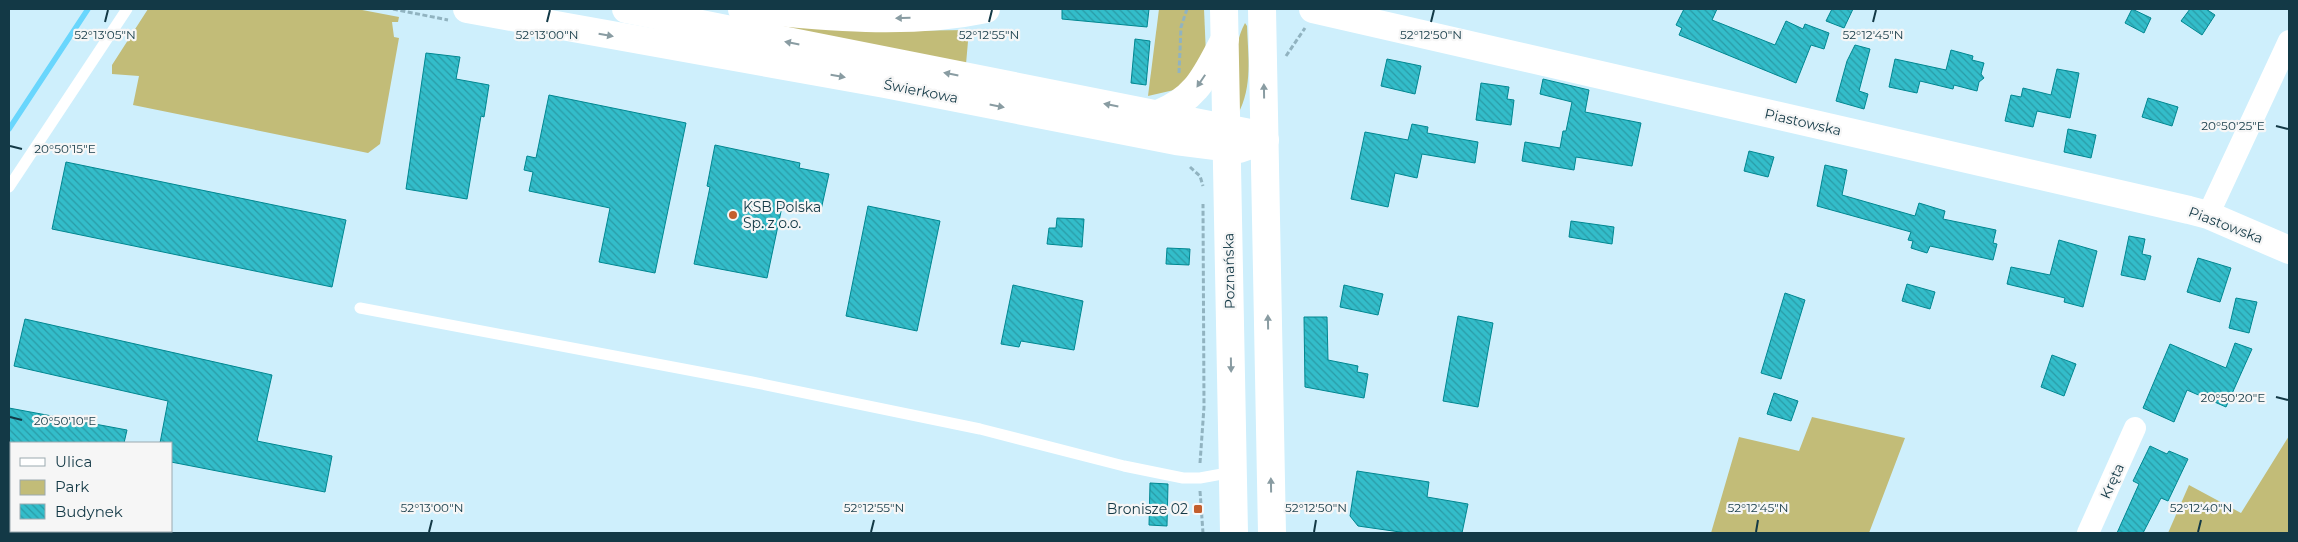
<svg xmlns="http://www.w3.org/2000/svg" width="2298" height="542" viewBox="0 0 2298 542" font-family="Montserrat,sans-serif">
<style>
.green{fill:#c2bc78}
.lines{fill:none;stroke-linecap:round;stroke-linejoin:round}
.stream{stroke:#69d6fd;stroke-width:5.5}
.building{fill:url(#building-back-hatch);stroke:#008791}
.path{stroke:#91b3c0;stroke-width:3;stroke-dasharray:5 2.5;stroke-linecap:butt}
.lane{stroke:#fff;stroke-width:11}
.street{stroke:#fff;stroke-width:22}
.secondary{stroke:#fff;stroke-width:28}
.primary{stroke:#fff;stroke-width:28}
.oneway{fill:#899ca2}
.ticks{fill:none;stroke:#133946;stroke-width:2}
.poi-dot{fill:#c35e2d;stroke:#f6f6f6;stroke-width:2}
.labels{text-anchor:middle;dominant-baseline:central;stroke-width:4.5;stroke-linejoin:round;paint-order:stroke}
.street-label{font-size:14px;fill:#133946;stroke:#f6f6f6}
.poi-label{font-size:14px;fill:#133946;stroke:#f6f6f6;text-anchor:start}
.ticks-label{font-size:12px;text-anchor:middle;fill:#133946;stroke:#f6f6f6;stroke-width:4.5;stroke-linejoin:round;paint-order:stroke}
</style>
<defs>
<pattern id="building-back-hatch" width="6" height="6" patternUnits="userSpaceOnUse" patternTransform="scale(1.25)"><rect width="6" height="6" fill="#33bdca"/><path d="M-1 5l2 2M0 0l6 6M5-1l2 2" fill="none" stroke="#2a9ba6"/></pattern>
</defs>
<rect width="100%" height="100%" fill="#ceeffc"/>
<!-- green -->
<g class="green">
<path d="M148 9H357L399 17 398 22H392L394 37 399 38 380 144 368 153 133 105 139 76 112 74V65Z"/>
<path d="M1159 9H1204L1206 55 1187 87 1148 96Z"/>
<path d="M719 18 893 31 969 30 966 64Z"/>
<path d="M1245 23 1247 26C1248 56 1253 86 1238 114 1236 84 1230 51 1245 23Z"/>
<path d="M1812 417 1905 438 1869 533H1711L1739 437 1799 451Z"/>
<path d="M2289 436V533H2168L2189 485 2241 513Z"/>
</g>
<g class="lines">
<!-- stream -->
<path class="stream" d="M9 129 88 9"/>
</g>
<!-- building -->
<g class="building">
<path d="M1062 9H1149L1147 27 1062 19Z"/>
<path d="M1684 9H1717L1712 20 1775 45 1786 21 1803 29 1805 24 1829 33 1824 49 1811 45 1796 83 1679 35 1682 28 1676 25Z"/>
<path d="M1832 9H1853L1844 28 1826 21Z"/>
<path d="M2132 9 2151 18 2144 33 2125 23Z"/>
<path d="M2190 9H2206L2215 15 2202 35 2181 21Z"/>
<path d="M1135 39 1150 41 1146 85 1131 83Z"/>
<path d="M1855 45 1870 49 1859 91 1868 94 1864 109 1836 101 1847 61Z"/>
<path d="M1951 50 1973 56 1972 60 1984 63 1981 74 1984 78 1979 82 1977 91 1954 85 1953 89 1920 81 1917 93 1889 87 1895 59 1946 70Z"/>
<path d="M426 53 460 57 456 79 489 85 484 117 481 116 467 199 406 189Z"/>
<path d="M1387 59 1421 66 1415 94 1381 86Z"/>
<path d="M2057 69 2079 73 2070 118 2037 111 2033 127 2005 121 2011 95 2021 97 2023 88 2051 95Z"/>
<path d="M1543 79 1589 90 1585 112 1641 123 1632 166 1576 157 1574 170 1522 161 1525 142 1560 148 1563 131H1566L1572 102 1540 94Z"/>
<path d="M1481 83 1509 87 1507 99 1514 100 1511 125 1476 120Z"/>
<path d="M549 95 686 123 655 273 599 262 610 208 529 191 533 172 524 170 527 156 536 158Z"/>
<path d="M2148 98 2178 107 2172 126 2142 117Z"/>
<path d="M1412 124 1428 127 1427 133 1478 142 1475 163 1422 154 1417 178 1395 173 1388 207 1351 199 1365 132 1408 140Z"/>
<path d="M2068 129 2096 135 2091 158 2064 152Z"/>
<path d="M715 145 800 163 799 168 829 174 821 210 783 202 767 278 694 264 710 187 707 186Z"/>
<path d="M1749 151 1774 157 1768 177 1744 171Z"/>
<path d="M66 162 346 220 332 287 52 229Z"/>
<path d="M1825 165 1847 170 1842 195 1915 216 1919 203 1945 211 1943 219 1996 230 1993 243 1997 244 1993 260 1930 246 1927 253 1911 248 1913 241 1908 240 1911 232 1817 206Z"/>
<path d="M868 206 940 221 917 331 846 316Z"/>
<path d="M1057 218 1084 219 1082 247 1047 244 1049 228H1056Z"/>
<path d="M1571 221 1614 227 1612 244 1569 237Z"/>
<path d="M2129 236 2145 239 2142 254 2151 256 2145 280 2121 275Z"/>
<path d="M2059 240 2097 251 2083 307 2064 302 2065 298 2007 284 2011 267 2050 275Z"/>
<path d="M1167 248 1190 249 1189 265 1166 264Z"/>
<path d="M2198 258 2231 268 2220 302 2187 292Z"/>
<path d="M1907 284 1935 292 1930 309 1902 301Z"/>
<path d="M1013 285 1083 301 1074 350 1021 341 1019 347 1001 344Z"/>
<path d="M1344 285 1383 294 1378 315 1340 307Z"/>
<path d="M1785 293 1805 300 1781 379 1761 373Z"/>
<path d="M2236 298 2257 302 2249 333 2229 328Z"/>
<path d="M1458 316 1493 323 1478 407 1443 401Z"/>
<path d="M1304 317H1327L1328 360 1358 366 1357 372 1368 374 1364 398 1305 387Z"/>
<path d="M25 319 272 375 257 441 332 456 325 492 171 462V443H160L168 401 14 366Z"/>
<path d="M2235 343 2252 349 2226 407 2187 390 2174 422 2143 408 2170 344 2226 368Z"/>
<path d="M2052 355 2076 364 2064 396 2041 387Z"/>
<path d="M1774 393 1798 401 1791 421 1767 414Z"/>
<path d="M9 408 127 430 124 443H9Z"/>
<path d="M2150 446 2167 454 2169 451 2188 459 2168 501 2161 498 2143 533H2117L2139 484 2133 481Z"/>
<path d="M1357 471 1429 482 1427 497 1468 504 1462 533H1407L1358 526 1350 516Z"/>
<path d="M1150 483 1168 484 1167 526 1149 525Z"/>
</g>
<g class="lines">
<!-- path -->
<g class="path">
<path d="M393 9 448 20"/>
<path d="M1286 56 1305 28"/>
<path d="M1179 73 1181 27 1187 9"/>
<path d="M1190 167 1200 176 1203 186"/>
<path d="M1200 463 1204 407 1203 204"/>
<path d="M1200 491 1203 533"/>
</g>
<!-- lane -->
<g class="lane">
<path d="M9 187 127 9"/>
<path d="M360 308 752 382 980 429 1124 466 1183 478H1200L1233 472"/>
</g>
<!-- street -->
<g class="street">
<path d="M2208 215 2289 41"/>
<path d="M2088 533 2135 428"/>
</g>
<!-- secondary -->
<g class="secondary">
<path d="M467 9 885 84 1176 141 1239 149 1265 140"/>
<path d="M626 9 1250 133"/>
<path d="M742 9C823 16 905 26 986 9"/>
<path d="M1313 9 2189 210 2208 215 2289 250"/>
<path d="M1158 114C1198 98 1206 74 1225 39"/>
</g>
<!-- primary -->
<g class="primary">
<path d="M1224 9 1234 533"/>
<path d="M1262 9 1272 533"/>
</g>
</g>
<!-- one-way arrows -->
<defs><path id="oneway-solid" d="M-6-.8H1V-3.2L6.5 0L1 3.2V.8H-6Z" transform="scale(1.25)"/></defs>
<g class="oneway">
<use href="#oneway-solid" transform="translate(903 18) rotate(179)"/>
<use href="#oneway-solid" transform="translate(606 35) rotate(10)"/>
<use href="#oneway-solid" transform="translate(792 43) rotate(-169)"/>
<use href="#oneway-solid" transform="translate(951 74) rotate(-169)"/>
<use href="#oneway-solid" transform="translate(838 76) rotate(10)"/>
<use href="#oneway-solid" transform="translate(1201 81) rotate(124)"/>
<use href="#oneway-solid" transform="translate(1264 91) rotate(-91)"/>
<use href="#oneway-solid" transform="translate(1111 105) rotate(-169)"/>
<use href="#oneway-solid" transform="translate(997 106) rotate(11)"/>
<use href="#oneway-solid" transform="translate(1268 322) rotate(-91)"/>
<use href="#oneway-solid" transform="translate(1231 365) rotate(89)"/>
<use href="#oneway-solid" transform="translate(1271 485) rotate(-91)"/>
</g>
<!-- ticks -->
<path class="ticks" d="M105 22 108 10M547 22 550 10M989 22 992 10M1431 22 1434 10M1873 22 1876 10M2276 126 2288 129M10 146 22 149M2276 397 2288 400M10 417 22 420M429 532 432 520M871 532 874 520M1314 532 1316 520M1756 532 1758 520M2198 532 2201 520"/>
<!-- markers -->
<g class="poi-dot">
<circle cx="733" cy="215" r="5"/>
<rect x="1193" y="504" width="10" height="10" rx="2.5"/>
</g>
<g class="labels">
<!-- street labels -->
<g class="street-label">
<text transform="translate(921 91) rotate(11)">Świerkowa</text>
<text transform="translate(1803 122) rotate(13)">Piastowska</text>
<text transform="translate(2226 225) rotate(21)">Piastowska</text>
<text transform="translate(1229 271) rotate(-91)">Poznańska</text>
<text transform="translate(2112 481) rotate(-65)">Kręta</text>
</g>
<!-- poi labels -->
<g class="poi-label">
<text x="743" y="207">KSB Polska<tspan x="743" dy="16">Sp. z o.o.</tspan></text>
<text x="1188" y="509" text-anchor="end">Bronisze 02</text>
</g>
</g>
<g class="ticks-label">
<text x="105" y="39">52°13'05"N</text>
<text x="547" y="39">52°13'00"N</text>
<text x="989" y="39">52°12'55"N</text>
<text x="1431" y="39">52°12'50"N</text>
<text x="1873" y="39">52°12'45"N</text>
<text x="2233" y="130">20°50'25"E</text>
<text x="65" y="153">20°50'15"E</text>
<text x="2233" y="402">20°50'20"E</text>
<text x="65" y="425">20°50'10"E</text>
<text x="432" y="512">52°13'00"N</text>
<text x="874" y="512">52°12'55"N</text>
<text x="1316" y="512">52°12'50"N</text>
<text x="1758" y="512">52°12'45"N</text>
<text x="2201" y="512">52°12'40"N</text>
</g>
<!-- border -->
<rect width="2298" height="542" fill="none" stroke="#133946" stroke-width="20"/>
<!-- legend -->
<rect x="10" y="442" width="162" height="90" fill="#f6f6f6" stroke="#9baab0"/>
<rect x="20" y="458" width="25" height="8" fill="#ffffff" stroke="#9baab0"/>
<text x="55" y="467" font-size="15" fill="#133946">Ulica</text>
<rect x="20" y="480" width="25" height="15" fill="#c2bc78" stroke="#9baab0"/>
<text x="55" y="492" font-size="15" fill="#133946">Park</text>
<rect x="20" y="504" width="25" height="15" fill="url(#building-back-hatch)" stroke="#9baab0"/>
<text x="55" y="517" font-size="15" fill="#133946">Budynek</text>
</svg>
